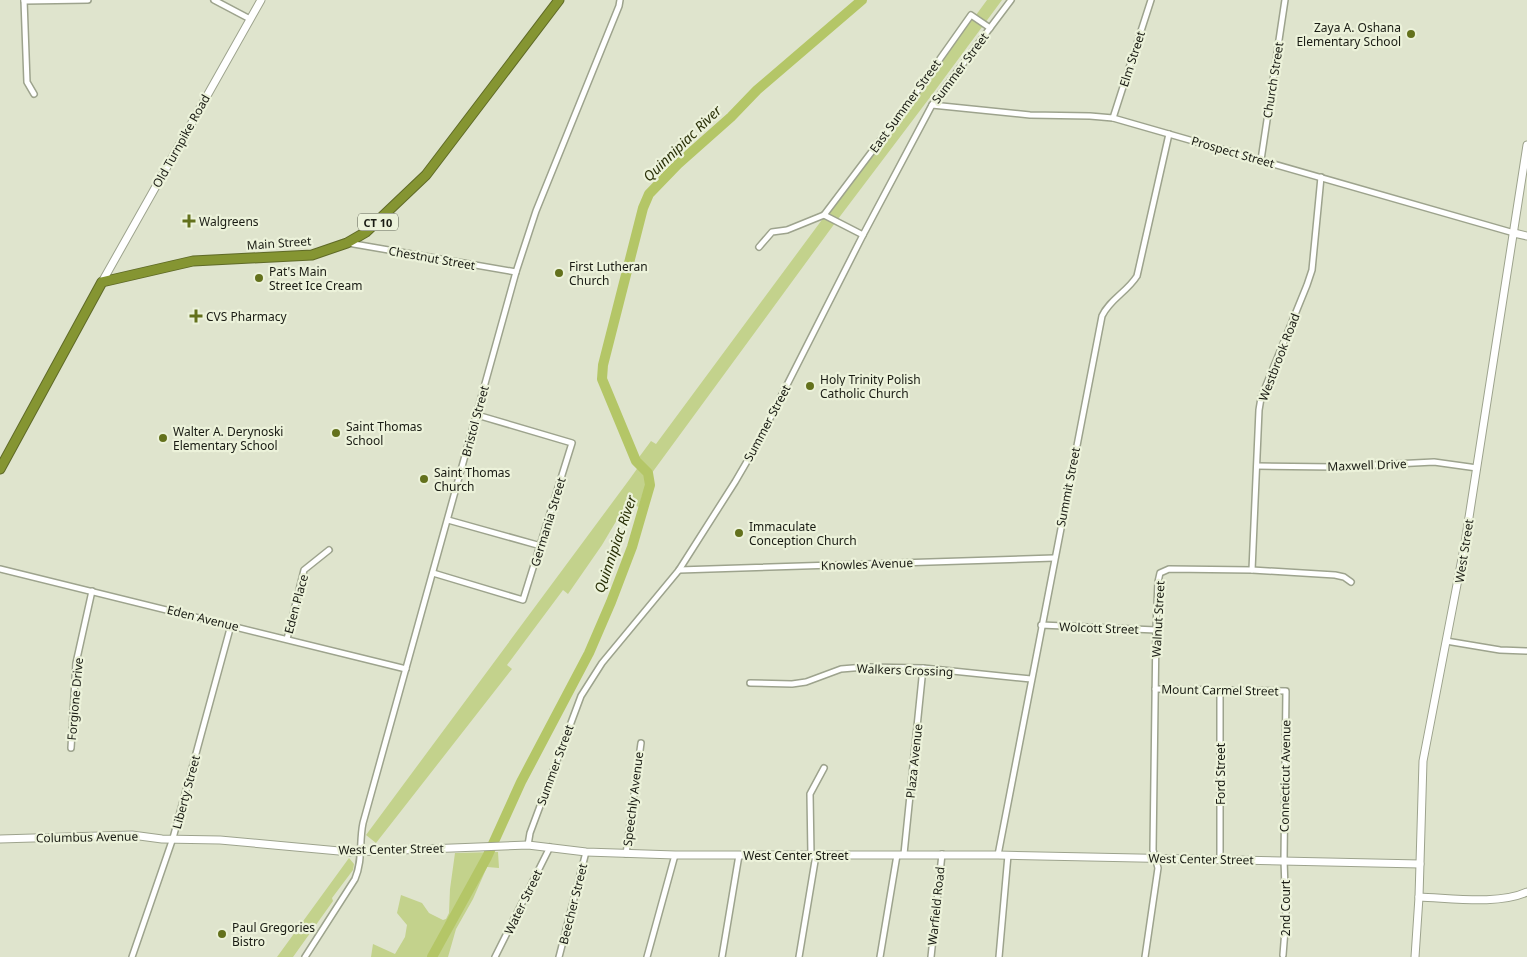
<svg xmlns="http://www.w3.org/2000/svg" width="1527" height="957" viewBox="0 0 1527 957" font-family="'Noto Sans',sans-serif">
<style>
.green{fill:#c3d28c}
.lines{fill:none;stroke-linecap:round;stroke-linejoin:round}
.river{stroke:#b4c667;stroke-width:10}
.street-casing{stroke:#9da38d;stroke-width:8}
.secondary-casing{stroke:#9da38d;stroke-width:9}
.highway-casing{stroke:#5f6a27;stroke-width:11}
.street{stroke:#fff;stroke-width:5}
.secondary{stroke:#fff;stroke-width:7}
.highway{stroke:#859532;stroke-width:9}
.poi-dot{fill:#63711c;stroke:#ecf2da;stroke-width:2}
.labels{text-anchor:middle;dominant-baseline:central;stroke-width:4.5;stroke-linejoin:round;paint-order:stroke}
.shield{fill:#ecf2da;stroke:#585c4f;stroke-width:1}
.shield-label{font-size:11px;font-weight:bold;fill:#191b13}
.poi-label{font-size:12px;fill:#191b13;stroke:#ecf2da;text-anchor:start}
.street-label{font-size:12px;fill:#191b13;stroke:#ecf2da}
.water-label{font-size:14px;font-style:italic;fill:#2a3007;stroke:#ecf2da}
</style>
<rect width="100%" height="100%" fill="#dfe4cd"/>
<!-- green -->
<g class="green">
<path d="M987 0H1002L931 96 838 219 827 213 974 14 976 15Z"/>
<path d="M824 217 835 223 646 481 650 484 646 497 642 496 639 507 627 503 602 545 568 594 563 590 507 665 512 669 376 843 366 835 629 480 639 466 637 460 651 441 656 444Z"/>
<path d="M498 852 499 868 487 867 473 899 456 929 448 957H371L373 944 395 954 405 937 407 925 397 913 401 895 422 903 429 913 443 920 446 919 449 913 450 889 455 853Z"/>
<path d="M349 858 354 864 353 870 332 898 333 901 293 957H277Z"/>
</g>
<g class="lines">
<!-- river -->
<path class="river" d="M432 957 487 857 521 782 589 653 611 602 632 547 650 485 648 473 636 461 602 379 603 365 643 208 649 194 678 164 731 117 757 90 862 0"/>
<defs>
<g id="street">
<path d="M24 0 27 82 34 94"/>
<path d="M214 0 250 19"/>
<path d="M24 1 88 0"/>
<path d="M932 105 1030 115 1090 116 1113 118 1514 233"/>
<path d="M1113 118 1151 0"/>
<path d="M1261 160 1285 0"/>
<path d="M824 215 863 235"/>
<path d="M348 243 516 272"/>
<path d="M759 247 772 232 787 230 824 215 913 97 971 15 990 28"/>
<path d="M1257 466 1335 467 1434 462 1477 468"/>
<path d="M448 520 541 546"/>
<path d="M0 569 406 669"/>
<path d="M679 570 1054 558"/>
<path d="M1252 570 1259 410 1261 398 1307 285 1312 270 1321 177"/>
<path d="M433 573 523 600 572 443 477 415"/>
<path d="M1041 625 1156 630"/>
<path d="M287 639 304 570 329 550"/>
<path d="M1446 641 1500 650 1527 651"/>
<path d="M750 683 792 684 806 682 841 669 865 667 923 668 1031 679"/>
<path d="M1155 689 1286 691 1284 860 1286 917 1283 955"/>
<path d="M71 748 76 663 92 591"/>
<path d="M528 845 530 833 581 696 602 663 679 570 735 482 756 446 863 235 932 105 1011 0"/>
<path d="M626 854 641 743"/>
<path d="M904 854 923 668"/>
<path d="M811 855 810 794 824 768"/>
<path d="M998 855 1102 316C1110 299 1127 292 1137 276L1169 134"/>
<path d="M1220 859V690"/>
<path d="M132 957 173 838 231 625"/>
<path d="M305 957 355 879C363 860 359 842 363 823L516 272 536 211 619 6 620 0"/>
<path d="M495 957 550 847"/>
<path d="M559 957 586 852"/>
<path d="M647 957 675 855"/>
<path d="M722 957 739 855"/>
<path d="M799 957 816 855"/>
<path d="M880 957 897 855"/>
<path d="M931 957 942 854"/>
<path d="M999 957 1008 855"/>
<path d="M1145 957 1158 868 1153 850 1156 630 1158 582 1160 573 1169 569 1252 570 1335 575 1344 577 1351 582"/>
</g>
<g id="secondary">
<path d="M1514 233 1527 236"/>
<path d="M102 282 261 0"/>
<path d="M0 839 132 835 162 839 220 840 350 852 528 845 586 852 675 855H998L1420 864"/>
<path d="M1419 897C1451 898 1499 905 1527 892"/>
<path d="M1415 957 1419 897 1423 761 1465 543 1527 145"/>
</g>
<path id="highway" d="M0 469 102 282 193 261 312 255 347 243 366 232 426 175 559 0"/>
</defs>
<!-- street casing -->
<use href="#street" class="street-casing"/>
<!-- secondary casing -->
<use href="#secondary" class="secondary-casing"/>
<!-- highway casing -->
<use href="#highway" class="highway-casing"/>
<!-- street -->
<use href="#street" class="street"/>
<!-- secondary -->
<use href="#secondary" class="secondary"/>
<!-- highway -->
<use href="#highway" class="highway"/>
</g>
<!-- markers -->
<g class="poi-dot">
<circle cx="1411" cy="34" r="5"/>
<path d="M186.5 213.5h5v5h5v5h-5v5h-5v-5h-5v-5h5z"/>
<circle cx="559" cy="273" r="5"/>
<circle cx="259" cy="278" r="5"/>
<path d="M193.5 308.5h5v5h5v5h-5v5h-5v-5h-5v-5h5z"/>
<circle cx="810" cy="386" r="5"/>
<circle cx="336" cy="433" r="5"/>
<circle cx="163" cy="438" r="5"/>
<circle cx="424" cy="479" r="5"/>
<circle cx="739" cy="533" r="5"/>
<circle cx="222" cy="934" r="5"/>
</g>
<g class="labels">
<!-- shield labels -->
<rect class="shield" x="358" y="213.5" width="40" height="17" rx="4"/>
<g class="shield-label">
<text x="378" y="222">CT 10</text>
</g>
<!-- poi labels -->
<g class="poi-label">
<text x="1401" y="27" text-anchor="end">Zaya A. Oshana<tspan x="1401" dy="14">Elementary School</tspan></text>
<text x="199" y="221">Walgreens</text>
<text x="569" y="266">First Lutheran<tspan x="569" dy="14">Church</tspan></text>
<text x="269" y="271">Pat's Main<tspan x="269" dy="14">Street Ice Cream</tspan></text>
<text x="206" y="316">CVS Pharmacy</text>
<text x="820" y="379">Holy Trinity Polish<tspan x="820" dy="14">Catholic Church</tspan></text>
<text x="346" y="426">Saint Thomas<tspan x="346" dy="14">School</tspan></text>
<text x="173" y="431">Walter A. Derynoski<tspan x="173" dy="14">Elementary School</tspan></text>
<text x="434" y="472">Saint Thomas<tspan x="434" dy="14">Church</tspan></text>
<text x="749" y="526">Immaculate<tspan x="749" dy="14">Conception Church</tspan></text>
<text x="232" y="927">Paul Gregories<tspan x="232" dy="14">Bistro</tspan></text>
</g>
<!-- street labels -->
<g class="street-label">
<text transform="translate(1132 59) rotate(-72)">Elm Street</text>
<text transform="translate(960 68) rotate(-53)">Summer Street</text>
<text transform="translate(1273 80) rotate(-81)">Church Street</text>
<text transform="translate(905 106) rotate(-54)">East Summer Street</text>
<text transform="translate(181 141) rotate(-61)">Old Turnpike Road</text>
<text transform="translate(1233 152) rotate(16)">Prospect Street</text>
<text transform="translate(279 243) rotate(-4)">Main Street</text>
<text transform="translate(432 258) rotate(10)">Chestnut Street</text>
<text transform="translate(1279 357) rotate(-69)">Westbrook Road</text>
<text transform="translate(475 421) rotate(-75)">Bristol Street</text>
<text transform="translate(767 423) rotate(-62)">Summer Street</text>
<text transform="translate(1367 465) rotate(-2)">Maxwell Drive</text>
<text transform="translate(1068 487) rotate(-79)">Summit Street</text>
<text transform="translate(548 522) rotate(-73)">Germania Street</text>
<text transform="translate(1464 551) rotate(-81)">West Street</text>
<text transform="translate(867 564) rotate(-2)">Knowles Avenue</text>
<text transform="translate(296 604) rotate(-75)">Eden Place</text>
<text transform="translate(203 618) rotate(14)">Eden Avenue</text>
<text transform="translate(1158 619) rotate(-87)">Walnut Street</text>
<text transform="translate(1099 628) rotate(2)">Wolcott Street</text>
<text transform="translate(905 670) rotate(2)">Walkers Crossing</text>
<text transform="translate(1220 690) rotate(1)">Mount Carmel Street</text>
<text transform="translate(75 699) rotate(-85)">Forgione Drive</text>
<text transform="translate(914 761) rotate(-84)">Plaza Avenue</text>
<text transform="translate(555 765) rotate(-70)">Summer Street</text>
<text transform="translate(1220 774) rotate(-90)">Ford Street</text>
<text transform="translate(1285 776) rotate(-89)">Connecticut Avenue</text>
<text transform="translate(186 792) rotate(-75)">Liberty Street</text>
<text transform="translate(633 799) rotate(-83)">Speechly Avenue</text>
<text transform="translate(87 837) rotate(-1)">Columbus Avenue</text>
<text transform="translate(391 849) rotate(-1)">West Center Street</text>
<text x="796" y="855">West Center Street</text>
<text transform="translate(1201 859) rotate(1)">West Center Street</text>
<text transform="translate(523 902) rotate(-64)">Water Street</text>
<text transform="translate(573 904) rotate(-76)">Beecher Street</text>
<text transform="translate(936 906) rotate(-84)">Warfield Road</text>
<text transform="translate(1285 908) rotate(-90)">2nd Court</text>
</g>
<!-- water labels -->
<g class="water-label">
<text transform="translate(682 143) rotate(-44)">Quinnipiac River</text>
<text transform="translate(615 544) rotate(-71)">Quinnipiac River</text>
</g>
</g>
</svg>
